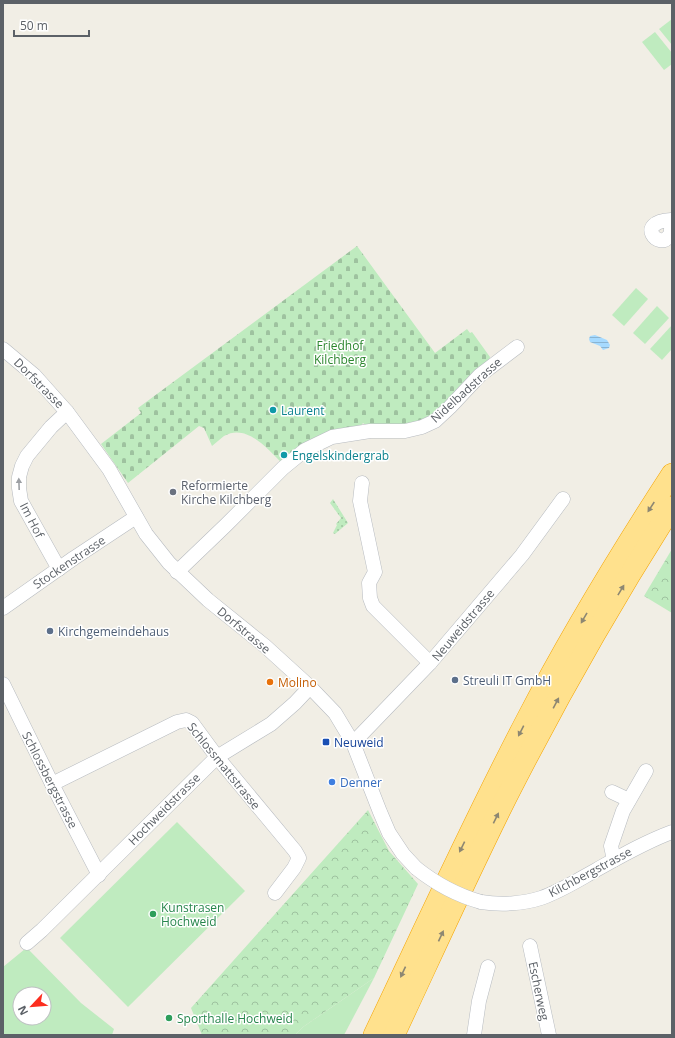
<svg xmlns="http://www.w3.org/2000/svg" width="675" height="1038" viewBox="0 0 675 1038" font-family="'Open Sans',sans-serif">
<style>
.grass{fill:#bfebbf;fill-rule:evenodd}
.forest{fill:url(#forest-crowns)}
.cemetery{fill:url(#cemetery-stones)}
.park{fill:url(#park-dots)}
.water{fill:url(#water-rules)}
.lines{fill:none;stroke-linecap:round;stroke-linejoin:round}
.minor-casing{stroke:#b7bbc0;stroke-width:15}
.highway-casing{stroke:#f5a500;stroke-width:22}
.minor{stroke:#fff;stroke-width:14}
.highway{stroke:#ffe18d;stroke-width:21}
.minor-bridge-casing{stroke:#b7bbc0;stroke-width:15;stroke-linecap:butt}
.minor-bridge{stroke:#fff;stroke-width:14}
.oneway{fill:#9da0a4}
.oneway2{fill:#8d8772}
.culture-dot{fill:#0f9aa8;stroke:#fff;stroke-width:1.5}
.worship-dot{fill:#6b7280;stroke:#fff;stroke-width:1.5}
.service-dot{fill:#5c6f8a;stroke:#fff;stroke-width:1.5}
.food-dot{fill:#e8710a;stroke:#fff;stroke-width:1.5}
.transit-dot{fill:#1a4fb4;stroke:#fff;stroke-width:1.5}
.shop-dot{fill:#3f7fe0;stroke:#fff;stroke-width:1.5}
.leisure-dot{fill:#2e9e5b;stroke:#fff;stroke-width:1.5}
.labels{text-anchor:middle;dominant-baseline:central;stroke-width:3;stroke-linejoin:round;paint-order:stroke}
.park-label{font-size:12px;fill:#2c872f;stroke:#fff}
.street-label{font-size:12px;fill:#5c6167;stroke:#fff}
.culture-label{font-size:12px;fill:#0d838f;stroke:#fff;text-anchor:start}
.worship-label{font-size:12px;fill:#5b616d;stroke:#fff;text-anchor:start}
.service-label{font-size:12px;fill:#4e5e75;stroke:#fff;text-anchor:start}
.food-label{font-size:12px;fill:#c56008;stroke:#fff;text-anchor:start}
.transit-label{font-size:12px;fill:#164399;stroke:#fff;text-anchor:start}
.shop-label{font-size:12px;fill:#366cbe;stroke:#fff;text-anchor:start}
.leisure-label{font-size:12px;fill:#27864d;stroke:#fff;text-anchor:start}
</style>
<defs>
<pattern id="forest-crowns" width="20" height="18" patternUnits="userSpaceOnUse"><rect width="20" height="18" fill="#bfebbf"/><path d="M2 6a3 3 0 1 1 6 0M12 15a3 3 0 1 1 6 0" fill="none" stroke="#9ec29f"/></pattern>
<pattern id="cemetery-stones" width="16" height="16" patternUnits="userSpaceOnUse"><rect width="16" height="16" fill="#bfebbf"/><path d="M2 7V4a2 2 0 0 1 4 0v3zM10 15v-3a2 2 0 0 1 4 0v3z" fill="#9ec29f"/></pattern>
<pattern id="park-dots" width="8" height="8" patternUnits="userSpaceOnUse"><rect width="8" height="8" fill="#bfebbf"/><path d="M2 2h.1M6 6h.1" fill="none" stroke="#9ec29f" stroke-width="1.8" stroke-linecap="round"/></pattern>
<pattern id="water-rules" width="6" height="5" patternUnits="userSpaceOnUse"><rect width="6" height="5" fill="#a6daff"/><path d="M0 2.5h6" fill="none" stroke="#8ab4d2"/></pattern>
</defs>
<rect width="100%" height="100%" fill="#f1eee5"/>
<!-- grass -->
<g class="grass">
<path d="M672 19V45L659 29Z"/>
<path d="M655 32 672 53V64L664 70 642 42Z"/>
<path d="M636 288 648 299 624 326 612 315Z"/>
<path d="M657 306 669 318 645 344 633 333Z"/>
<path d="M672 325V349L662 360 650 349Z"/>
<path d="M177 822 245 891 128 1007 60 938Z"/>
<path d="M25 949 29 950 81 1003 114 1029 112 1035H3V967ZM20 994H44V1018H20Z"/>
<path d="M374 978 344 1035H295L303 1027Z"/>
</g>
<!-- forest -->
<g class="forest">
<path d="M672 549V613L644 596Z"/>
<path d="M368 810 389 851 418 884 374 978 303 1027 295 1035H202L191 1008Z"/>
</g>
<!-- cemetery -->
<path class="cemetery" d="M357 246 435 353 467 329 470 333 472 332 490 357 489 360C467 382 439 418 408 425 396 428 379 426 367 426L363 423 360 427 282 463C267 449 247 423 224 436 220 439 216 443 212 446L204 428 199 426 128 483 101 444 141 413 138 408Z"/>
<!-- park -->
<path class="park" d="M333 499 348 523 335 534 333 533 337 525 336 524 341 518 330 503Z"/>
<!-- water -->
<path class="water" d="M595 335 607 340 610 345 609 348 603 350 600 346 590 342 589 339 590 336Z"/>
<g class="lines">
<defs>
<g id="minor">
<path d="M671 220C671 225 672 232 669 236 659 251 634 222 671 220Z"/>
<path d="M3 349 34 375 67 412 109 469 146 534 169 563 208 600 265 646 310 687 335 713 353 743 380 812 389 833 403 854 416 868"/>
<path d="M362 483 360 501 375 572 369 583 370 598 373 606 430 663"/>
<path d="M59 569 21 501 19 488V477L22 466 27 456 51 427 67 412"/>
<path d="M177 572 226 525 283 468 305 450 332 437 370 431H405L422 427 435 421 450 407 480 375 517 347"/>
<path d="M3 608 74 558 136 517"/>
<path d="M3 684 53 786 99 875"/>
<path d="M353 743 430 663 522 555 563 499"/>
<path d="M52 784 177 722 186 720 192 723 217 757 295 851 299 858 294 868 275 893"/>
<path d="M612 792 629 800"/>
<path d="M614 860 611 846 623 811 646 771"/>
<path d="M481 902C500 905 523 904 541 898 561 891 578 880 596 870 621 856 645 842 672 832"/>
<path d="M27 943 42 930 217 757 271 724 295 703 310 687"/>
<path d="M530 946 549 1035"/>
<path d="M474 1035 479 1001 488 967"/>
</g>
<g id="highway">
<path d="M374 1035C424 930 472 824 526 721 570 636 620 554 672 474"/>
<path d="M394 1035C431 956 467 876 506 798 557 698 612 601 672 507"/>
</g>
</defs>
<!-- minor casing -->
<use href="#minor" class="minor-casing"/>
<!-- highway casing -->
<use href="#highway" class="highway-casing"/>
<!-- minor -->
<use href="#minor" class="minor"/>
<!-- highway -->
<use href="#highway" class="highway"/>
<defs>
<path id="minor-bridge" d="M416 868C436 884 456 895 481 902"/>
</defs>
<!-- minor-bridge casing -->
<use href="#minor-bridge" class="minor-bridge-casing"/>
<!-- minor-bridge -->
<use href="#minor-bridge" class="minor-bridge"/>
</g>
<!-- one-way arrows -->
<defs><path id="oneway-solid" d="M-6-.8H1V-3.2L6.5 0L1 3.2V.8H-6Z"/></defs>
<use class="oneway" href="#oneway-solid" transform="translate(19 484) rotate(-92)"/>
<g class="oneway2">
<use href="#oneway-solid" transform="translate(651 507) rotate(123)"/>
<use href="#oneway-solid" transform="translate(621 590) rotate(-59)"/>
<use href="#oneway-solid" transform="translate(584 618) rotate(120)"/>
<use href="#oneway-solid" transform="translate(556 703) rotate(-62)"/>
<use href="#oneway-solid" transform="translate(521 731) rotate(117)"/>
<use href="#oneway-solid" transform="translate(496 818) rotate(-64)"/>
<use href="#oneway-solid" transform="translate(462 847) rotate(116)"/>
<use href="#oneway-solid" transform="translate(441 936) rotate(-65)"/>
<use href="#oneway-solid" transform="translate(403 972) rotate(115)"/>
</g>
<!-- markers -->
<g class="culture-dot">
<circle cx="273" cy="410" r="4"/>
<circle cx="284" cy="455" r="4"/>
</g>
<circle class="worship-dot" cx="173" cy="492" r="4"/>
<g class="service-dot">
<circle cx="50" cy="631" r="4"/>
<circle cx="455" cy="680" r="4"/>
</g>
<circle class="food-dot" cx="270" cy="682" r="4"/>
<rect class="transit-dot" x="322" y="738" width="8" height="8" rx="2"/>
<circle class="shop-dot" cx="332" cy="782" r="4"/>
<g class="leisure-dot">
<circle cx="153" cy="914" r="4"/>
<circle cx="169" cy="1018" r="4"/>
</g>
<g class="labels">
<!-- park labels -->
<g class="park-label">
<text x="340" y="345">Friedhof<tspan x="340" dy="14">Kilchberg</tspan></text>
</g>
<!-- street labels -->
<g class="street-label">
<text transform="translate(39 383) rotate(45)">Dorfstrasse</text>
<text transform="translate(466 390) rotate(-42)">Nidelbadstrasse</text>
<text transform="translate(32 520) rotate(63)">Im Hof</text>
<text transform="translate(69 562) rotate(-34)">Stockenstrasse</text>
<text transform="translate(463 625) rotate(-50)">Neuweidstrasse</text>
<text transform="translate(244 630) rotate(40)">Dorfstrasse</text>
<text transform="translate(224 766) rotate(51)">Schlossmattstrasse</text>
<text transform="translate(50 780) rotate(63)">Schlossbergstrasse</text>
<text transform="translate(164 809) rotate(-45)">Hochweidstrasse</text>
<text transform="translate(590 872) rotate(-28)">Kilchbergstrasse</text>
<text transform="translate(539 991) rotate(78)">Escherweg</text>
</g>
<!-- culture labels -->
<g class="culture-label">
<text x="281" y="410">Laurent</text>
<text x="292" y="455">Engelskindergrab</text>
</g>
<!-- worship labels -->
<g class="worship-label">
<text x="181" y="485">Reformierte<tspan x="181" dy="14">Kirche Kilchberg</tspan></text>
</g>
<!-- service labels -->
<g class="service-label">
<text x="58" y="631">Kirchgemeindehaus</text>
<text x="463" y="680">Streuli IT GmbH</text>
</g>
<!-- food labels -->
<g class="food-label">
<text x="278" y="682">Molino</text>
</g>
<!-- transit labels -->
<g class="transit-label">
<text x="334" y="742">Neuweid</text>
</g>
<!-- shop labels -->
<g class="shop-label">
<text x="340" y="782">Denner</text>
</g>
<!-- leisure labels -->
<g class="leisure-label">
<text x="161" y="907">Kunstrasen<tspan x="161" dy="14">Hochweid</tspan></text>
<text x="177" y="1018">Sporthalle Hochweid</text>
</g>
</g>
<!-- border -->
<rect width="675" height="1038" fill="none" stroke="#5c6167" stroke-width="8"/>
<!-- north arrow -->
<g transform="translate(32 1006) rotate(244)"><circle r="19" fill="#ffffff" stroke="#bec0c2"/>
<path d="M0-3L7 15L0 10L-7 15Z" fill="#fc2e1f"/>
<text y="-6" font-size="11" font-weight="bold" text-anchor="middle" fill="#5c6167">N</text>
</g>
<!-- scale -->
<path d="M14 30v6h75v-6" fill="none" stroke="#5c6167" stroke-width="2"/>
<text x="20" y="30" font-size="12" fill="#5c6167" stroke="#ffffff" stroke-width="3" paint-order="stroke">50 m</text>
</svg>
